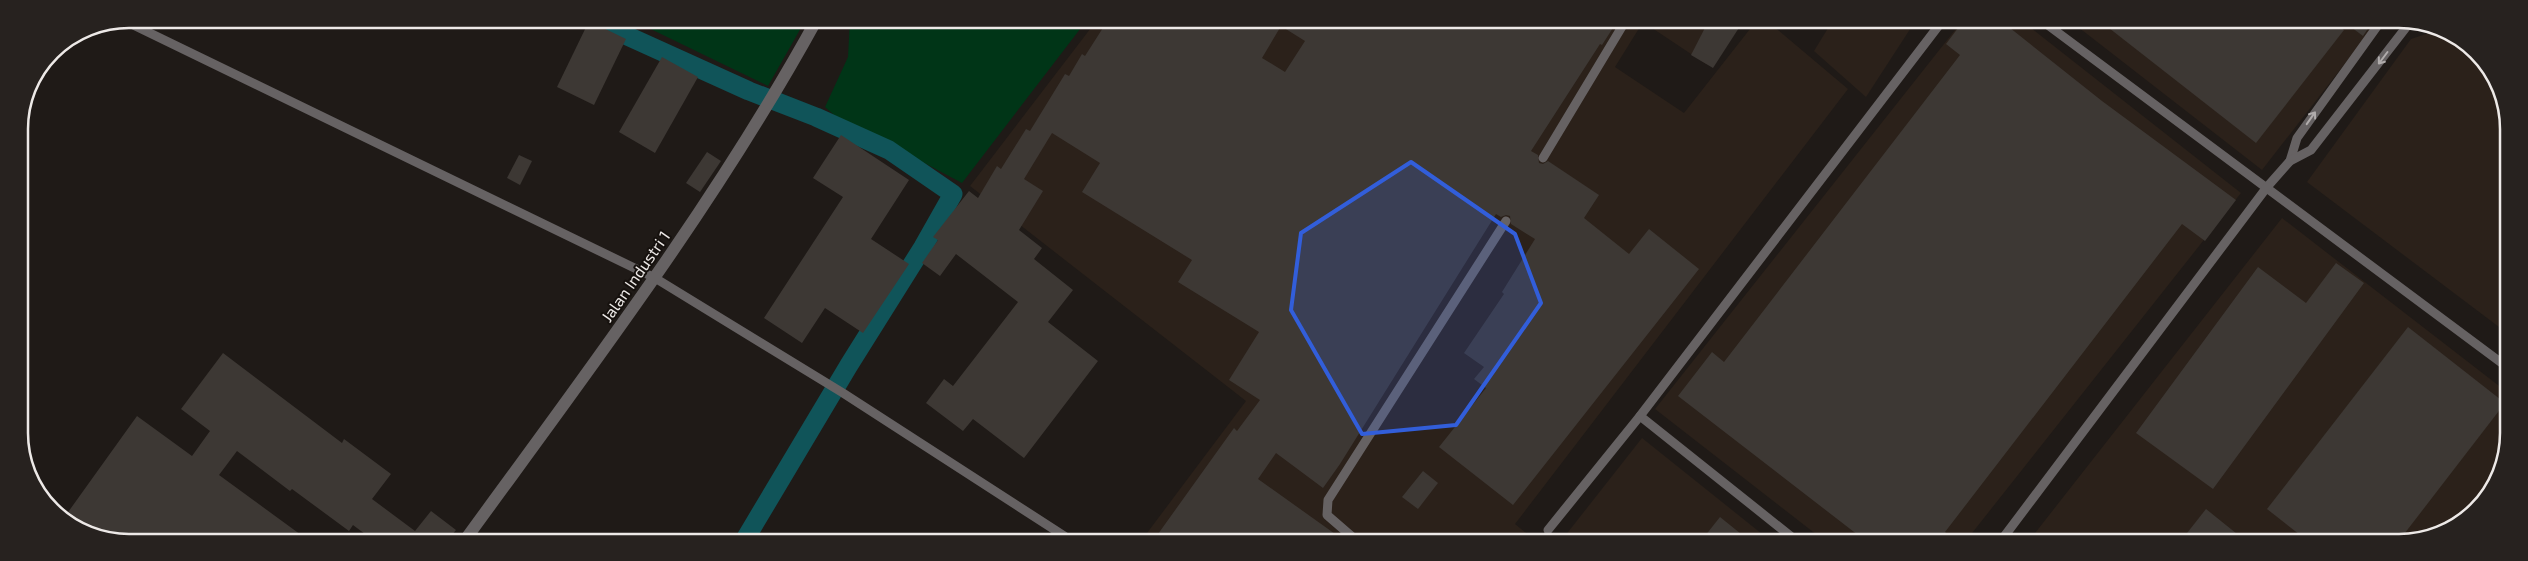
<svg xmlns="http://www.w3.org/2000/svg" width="2528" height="561" viewBox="0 0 2528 561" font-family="'Exo 2',sans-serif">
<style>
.built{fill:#2b211a}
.green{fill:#003517}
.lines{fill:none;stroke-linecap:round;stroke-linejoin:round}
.canal{stroke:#105459;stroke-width:19}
.building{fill:#3d3834;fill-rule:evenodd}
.service{stroke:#666263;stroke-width:9}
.minor{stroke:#666263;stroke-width:12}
.oneway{stroke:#b0acac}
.marked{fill:#325eda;fill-opacity:0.2;stroke:#325eda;stroke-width:4;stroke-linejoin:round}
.labels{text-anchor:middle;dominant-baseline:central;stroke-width:4;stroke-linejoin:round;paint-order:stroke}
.street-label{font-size:16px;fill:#ede9e7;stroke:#16110e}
.rim{fill:none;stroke:#ede9e7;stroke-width:2.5}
</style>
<rect width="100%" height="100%" fill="#1f1a17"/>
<!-- built -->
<g class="built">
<path d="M1097 20H1741L1706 64 1643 22 1615 67 1684 113 1757 20H1766L1848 89 1515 524 1536 541H1141L1246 401 970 186Z"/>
<path d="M1833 20H1916L1866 97 1814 51Z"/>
<path d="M1963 20H2021L2241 193 1965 542H1826L1655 409Z"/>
<path d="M2069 20 2378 21 2262 170Z"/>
<path d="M2438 30 2477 51 2507 107V333L2307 182 2411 39Z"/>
<path d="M2282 218 2507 392V453L2472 515 2406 542H2028Z"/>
<path d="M1642 438 1772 542 1561 541Z"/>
</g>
<!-- green -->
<g class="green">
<path d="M630 19H806L768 86Z"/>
<path d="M850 19 1087 20 962 183 834 115 825 107 848 57Z"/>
</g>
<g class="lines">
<!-- canal -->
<path class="canal" d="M590 19 749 91 816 117 889 150 953 194 923 247 849 365 744 541"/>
</g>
<!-- building -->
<g class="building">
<path d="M1108 20H1618L1602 45 1600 44 1531 151 1538 155 1539 163 1543 164 1548 161 1599 195 1584 218 1629 254 1649 229 1699 269 1513 505 1439 447 1486 388 1474 379 1484 367 1464 353 1504 294 1502 292 1535 239 1511 224 1510 216 1506 215 1501 217 1496 214 1340 464 1323 488 1276 453 1258 479 1345 541H1153L1234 428 1237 431 1260 400 1229 380 1259 332 1178 282 1192 260 1082 192 1100 163 1052 133 1024 179 1043 191 1019 230 1042 248 1034 259 1073 290 1048 322 1098 361 1024 458 973 419 963 431 926 403 944 379 953 386 1018 302 956 254 940 276 922 263 938 240 933 237 969 191 978 198 997 166 1001 169 1026 129 1030 131 1065 74 1069 76 1082 54 1085 56ZM1281 26 1305 41 1285 72 1262 58Z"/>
<path d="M1709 20H1744L1713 68 1691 55Z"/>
<path d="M1964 20H2000L2102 101 2236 200 2205 241 2182 224 1945 532 1957 542H1867L1678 396 1712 352 1724 362 1960 55 1946 44Z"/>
<path d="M589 21 626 39 594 105 557 87Z"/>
<path d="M2100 21H2332L2344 30 2256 143Z"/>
<path d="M2343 21H2373L2363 36Z"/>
<path d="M662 57 698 77 655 153 619 132Z"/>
<path d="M841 135 909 180 871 239 909 264 863 333 825 308 802 343 764 318 843 197 813 178Z"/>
<path d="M707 152 721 161 700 192 686 183Z"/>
<path d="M519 155 532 161 520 185 507 178Z"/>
<path d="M2336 263 2364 283 2213 489 2136 433 2258 267 2306 303Z"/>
<path d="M2408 327 2505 403 2398 542H2309L2267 509Z"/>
<path d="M223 353 342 443 344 439 391 474 372 499 415 531 431 511 456 530 448 540H373L353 525 349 531 292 489 290 491 237 451 219 475 308 540H108L66 515 137 416 192 456 210 431 181 409Z"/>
<path d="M1423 471 1438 483 1418 509 1402 497Z"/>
<path d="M2206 509 2247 542H2180Z"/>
<path d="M1720 517 1751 542 1701 541Z"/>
</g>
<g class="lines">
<!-- service -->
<g class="service">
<path d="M123 20 655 278 843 393 1072 541"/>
<path d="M2041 20 2507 367"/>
<path d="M1543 158 1626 20"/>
<path d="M2290 161 2297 138 2381 21"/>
<path d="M1640 416 1798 542"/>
<path d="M1548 530 1640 416 1943 20"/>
<path d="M1357 541 1327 515 1328 500 1506 221"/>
<path d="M2000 542 2267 187 2290 161 2311 150 2411 21"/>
</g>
<!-- minor -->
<path class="minor" d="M465 540C588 371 716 203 817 19"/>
</g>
<!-- one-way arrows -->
<defs><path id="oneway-shaft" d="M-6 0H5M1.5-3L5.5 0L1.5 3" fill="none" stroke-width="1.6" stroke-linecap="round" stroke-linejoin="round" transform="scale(1.25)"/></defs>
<g class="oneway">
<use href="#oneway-shaft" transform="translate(2383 58) rotate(127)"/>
<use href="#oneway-shaft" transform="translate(2311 118) rotate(-55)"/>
</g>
<!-- marked area -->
<path class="marked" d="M1411 162 1515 234 1541 303 1456 425 1362 434 1291 310 1301 233Z"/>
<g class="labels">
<!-- street labels -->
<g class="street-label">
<text transform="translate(635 276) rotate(-55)">Jalan Industri 1</text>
</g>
</g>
<!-- crop -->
<path d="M0 0H2528V561H0ZM129 28H2399A101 101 0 0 1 2500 129V433A101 101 0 0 1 2399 534H129A101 101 0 0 1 28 433V129A101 101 0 0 1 129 28Z" fill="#27221f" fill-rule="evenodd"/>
<path class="rim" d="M129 28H2399A101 101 0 0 1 2500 129V433A101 101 0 0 1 2399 534H129A101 101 0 0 1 28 433V129A101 101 0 0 1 129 28Z"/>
</svg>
